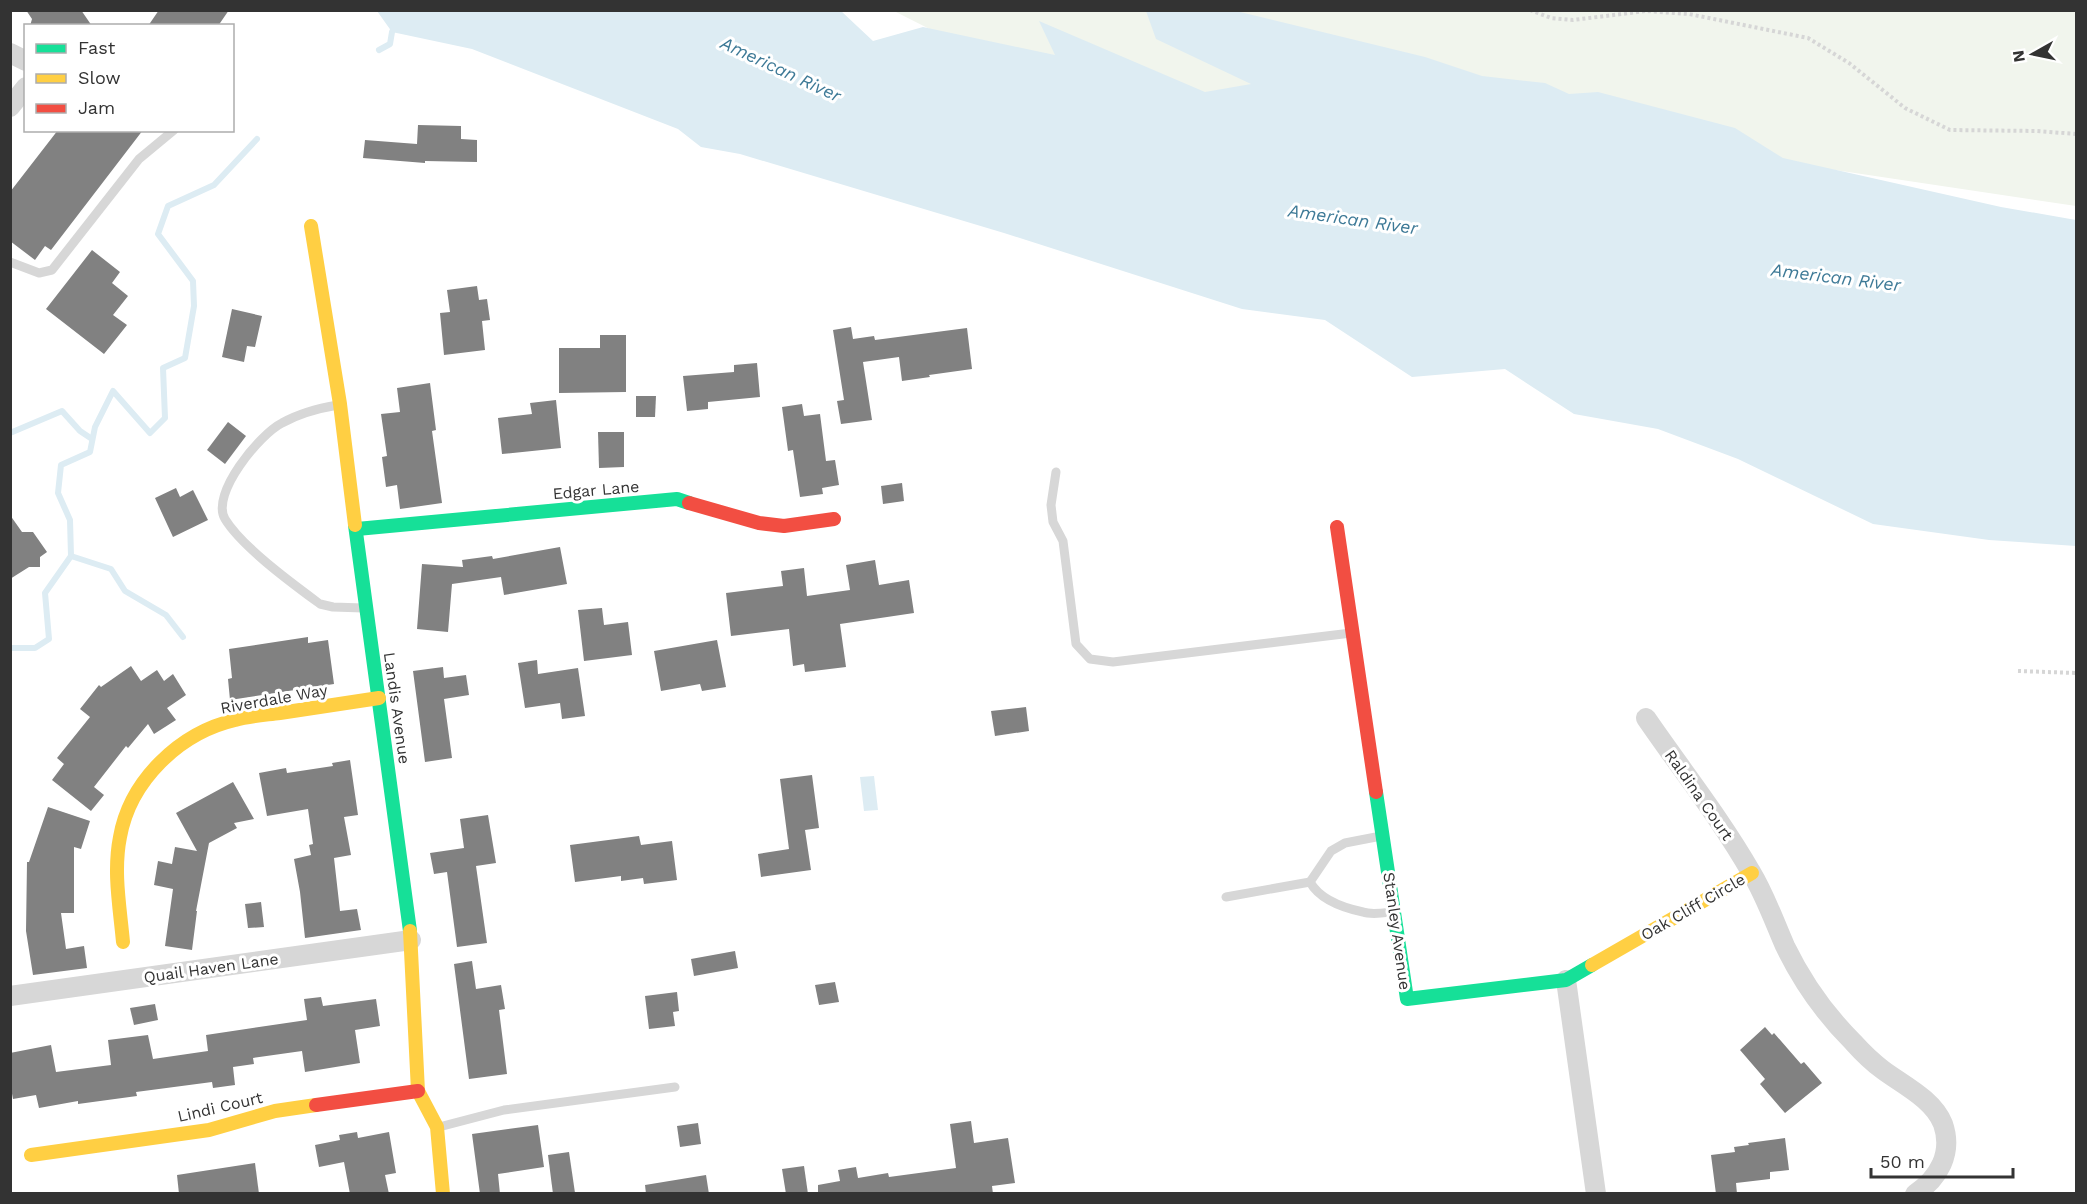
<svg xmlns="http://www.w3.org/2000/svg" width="2087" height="1204" viewBox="0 0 2087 1204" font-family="'Work Sans',sans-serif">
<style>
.green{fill:#f1f5ed}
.water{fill:#ddecf3}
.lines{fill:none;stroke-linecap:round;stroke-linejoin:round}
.stream{stroke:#ddecf3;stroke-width:6}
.building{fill:#818181}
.path{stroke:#d6d6d6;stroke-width:4;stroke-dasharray:3 3;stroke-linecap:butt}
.lane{stroke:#d7d7d7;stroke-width:9}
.street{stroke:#d7d7d7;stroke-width:20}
.fast{stroke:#16e098;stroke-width:14}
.slow{stroke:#ffcf43;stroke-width:14}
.jam{stroke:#f24e42;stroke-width:14}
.labels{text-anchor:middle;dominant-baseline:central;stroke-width:6;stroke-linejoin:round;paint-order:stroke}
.street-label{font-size:16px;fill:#333;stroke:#fff}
.water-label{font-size:18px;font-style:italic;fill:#3e7a97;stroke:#fff}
</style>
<rect width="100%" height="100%" fill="#fff"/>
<!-- green -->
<path class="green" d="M894 11H2076V206L1702 150 1330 136 979 54Z"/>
<!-- water -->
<g class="water">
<path d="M377 11H841L873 41 923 27 1055 55 1039 21 1205 92 1251 84 1156 39 1146 11H1236L1425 57 1482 76 1545 83 1569 94 1598 92 1735 128 1783 158 2001 207 2076 220V546L1989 540 1873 524 1738 459 1658 429 1574 414 1505 369 1412 377 1325 320 1242 309 1004 233 740 154 701 147 678 129 472 49 392 32Z"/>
<path d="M874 776 878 810 864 811 860 777Z"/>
</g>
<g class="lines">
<!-- stream -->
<g class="stream">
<path d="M379 50 390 44 392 32 402 10"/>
<path d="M10 433 62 411 80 431 92 439"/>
<path d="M71 556 111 569 125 591 166 615 183 637"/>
<path d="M10 648H35L49 639 45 593 71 556 70 520 58 493 61 465 90 452 95 427 113 391 150 433 165 418 163 368 185 358 194 306 193 281 158 234 168 206 214 185 257 139"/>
</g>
</g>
<!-- building -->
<g class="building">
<path d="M26 10H81L92 26H30L32 19Z"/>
<path d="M159 10H229L218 26H148Z"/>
<path d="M418 125 461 126V139L477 140V162L425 161V163L363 158 365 140 417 144Z"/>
<path d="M58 130H143L51 250 45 246 35 260 10 241V192Z"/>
<path d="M92 250 120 272 112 283 128 296 113 315 127 325 104 354 46 309Z"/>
<path d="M477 286 479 300 487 299 490 320 482 321 485 350 444 355 440 313 450 312 447 290Z"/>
<path d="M232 309 262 316 255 347 247 346 244 362 222 357Z"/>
<path d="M851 327 853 339 874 336 875 340 967 328 972 369 929 375 930 377 902 381 899 357 863 362 872 420 841 424 837 401 844 400 833 330Z"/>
<path d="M600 335H626V392L559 393V348H600Z"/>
<path d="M757 363 760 397 708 402V409L687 411 683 376 734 372V365Z"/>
<path d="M430 383 436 430 432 431 442 503 400 509 397 485 386 487 382 457 387 456 381 414 400 412 397 388Z"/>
<path d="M636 396H656L655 417H636Z"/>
<path d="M556 400 561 448 502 454 498 418 532 414 530 403Z"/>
<path d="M802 404 804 416 820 414 826 461 835 460 839 485 822 488 823 494 800 497 793 450 788 451 782 407Z"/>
<path d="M228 422 246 436 225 464 207 450Z"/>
<path d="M598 432H624V467L599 468Z"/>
<path d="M902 483 904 501 883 504 881 486Z"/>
<path d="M176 488 180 497 193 490 208 520 173 537 155 498Z"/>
<path d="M10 515 22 532H33L47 552 40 557V567H29L10 579Z"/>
<path d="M560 547 567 584 504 595 501 577 452 584 448 632 417 629 422 564 463 567 462 560 492 556 493 559Z"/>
<path d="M875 560 879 585 909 580 914 613 840 624 846 667 805 672 804 664 793 666 789 629 731 636 726 593 783 586 781 571 804 568 807 596 850 590 846 565Z"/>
<path d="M602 608 604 625 628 622 632 655 584 661 578 610Z"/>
<path d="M308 637V643L328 640 334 684 230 700 228 679 232 678 229 649Z"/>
<path d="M717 640 726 687 702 691 700 684 661 691 654 651Z"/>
<path d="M537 660 538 674 578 668 585 716 562 719 560 703 525 708 518 663Z"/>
<path d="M131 666 141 681 157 670 164 681 173 674 186 695 167 708 176 720 154 734 148 724 128 748 126 746 94 787 104 795 91 811 52 780 64 764 57 758 90 717 80 709 99 685 101 687Z"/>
<path d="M443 667 444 678 466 675 469 695 444 699 452 758 425 762 413 671Z"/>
<path d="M1026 707 1029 731 995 736 991 711Z"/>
<path d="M350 760 358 815 344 817 351 855 334 858 340 911 357 909 361 930 305 938 300 892 294 859 311 855 309 845 313 844 308 809 267 816 259 773 286 768 287 773 333 766 332 763Z"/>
<path d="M812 775 819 828 805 830 811 870 761 877 758 854 789 849 780 779Z"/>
<path d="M233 782 254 819 234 823 237 828 209 843 196 911H197L192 950 165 946 173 889 154 885 158 861 172 864 175 847 197 851 176 813Z"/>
<path d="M48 807 90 821 81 849 74 847V913H61L66 949 84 946 87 968 33 975 26 931 27 862H29Z"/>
<path d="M488 815 496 863 476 866 487 943 457 947 447 872 434 874 430 853 464 848 460 819Z"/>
<path d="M639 836 641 845 672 841 677 880 644 884 643 878 621 881V876L575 882 570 845Z"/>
<path d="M261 902 264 927 248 928 245 904Z"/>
<path d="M735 951 738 968 694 976 691 959Z"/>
<path d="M472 961 476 989 501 985 505 1009 499 1010 507 1074 469 1079 454 964Z"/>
<path d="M835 982 839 1002 819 1005 815 985Z"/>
<path d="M677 992 679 1011 673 1012 675 1026 649 1029 645 996Z"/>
<path d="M321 997 323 1006 376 999 380 1026 355 1030 360 1063 305 1072 302 1051 253 1058 254 1064 233 1067 235 1085 213 1088 212 1082 136 1092 137 1096 78 1104V1101L39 1108 36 1095 13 1099 10 1083V1053L51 1045 56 1072 111 1065 108 1040 148 1035 153 1059 208 1051 206 1035 307 1020 304 999Z"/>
<path d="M155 1004 158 1020 134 1025 130 1008Z"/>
<path d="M1765 1027 1772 1035 1774 1033 1801 1064 1804 1062 1822 1083 1785 1113 1760 1084 1765 1079 1740 1050Z"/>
<path d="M971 1121 974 1143 1008 1138 1015 1183 992 1186 993 1194H818V1185L840 1181 838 1170 856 1167 858 1178 888 1173 889 1177 956 1168 950 1124Z"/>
<path d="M698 1123 701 1144 680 1147 677 1126Z"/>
<path d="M538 1125 544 1167 498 1174 500 1194H480L472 1134Z"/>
<path d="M357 1132 358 1138 389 1132 396 1173 385 1175 389 1194H350L344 1162 319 1167 315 1145 340 1140 339 1135Z"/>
<path d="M1785 1138 1789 1170 1770 1172V1179L1736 1183 1737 1194H1716L1711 1155 1735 1152 1734 1147 1749 1145 1748 1143Z"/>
<path d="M569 1152 575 1193 553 1194 548 1155Z"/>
<path d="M255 1163 259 1194H179L177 1175Z"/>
<path d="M804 1166 808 1194H786L782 1169Z"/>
<path d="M706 1175 709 1194H646L645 1185Z"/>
</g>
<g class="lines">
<!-- path -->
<g class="path">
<path d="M1530 10 1551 18 1573 20 1646 11 1689 14 1808 38 1849 63 1905 108 1950 130 2037 131 2076 134"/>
<path d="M2018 671 2076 673"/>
</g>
<!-- lane -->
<g class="lane">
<path d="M10 262 39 273 52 270 139 159 174 130"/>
<path d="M338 405C320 408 298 414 282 423 260 434 210 494 225 519 242 547 293 584 320 604L333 607 363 608"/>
<path d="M1056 472 1051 505 1053 522 1063 541 1076 644 1090 659 1113 662 1351 633"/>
<path d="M1381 836 1345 843 1331 851 1310 882C1320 900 1344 908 1363 912 1371 915 1383 913 1392 912"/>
<path d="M1226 897 1310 882"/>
<path d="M439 1127 504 1110 675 1087"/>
</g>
<!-- street -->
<g class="street">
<path d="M10 53 26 61"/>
<path d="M10 107 26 87"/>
<path d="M1646 718C1681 769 1720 818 1751 872 1765 895 1774 921 1785 946 1802 981 1826 1015 1853 1042 1862 1052 1872 1062 1883 1070 1903 1085 1933 1099 1943 1124 1953 1153 1939 1178 1915 1194"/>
<path d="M1566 980 1596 1194"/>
<path d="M10 996 411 940"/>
</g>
<!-- fast -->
<g class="fast">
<path d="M355 525 410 931"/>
<path d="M357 529 677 499 689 503"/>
<path d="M1376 792 1407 999 1566 980 1592 965"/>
</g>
<!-- slow -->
<g class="slow">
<path d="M311 226 340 404 355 525"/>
<path d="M410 931 418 1091 437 1127 443 1194"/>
<path d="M123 942C120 908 113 872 120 837 130 781 179 733 235 720 249 716 265 715 280 713 313 708 346 703 379 698"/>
<path d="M1592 965 1752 873"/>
<path d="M31 1155 209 1130 275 1111 316 1105"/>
</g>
<!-- jam -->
<g class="jam">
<path d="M689 503 759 523 784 526 834 519"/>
<path d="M1337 527 1376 792"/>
<path d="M316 1105 418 1091"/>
</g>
</g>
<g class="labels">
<!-- street labels -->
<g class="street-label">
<text transform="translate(596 490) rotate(-5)">Edgar Lane</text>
<text transform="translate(274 699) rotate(-10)">Riverdale Way</text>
<text transform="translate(397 708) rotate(82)">Landis Avenue</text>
<text transform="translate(1699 795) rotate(55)">Raldina Court</text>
<text transform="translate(1693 907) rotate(-30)">Oak Cliff Circle</text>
<text transform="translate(1397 931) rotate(82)">Stanley Avenue</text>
<text transform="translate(211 968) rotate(-8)">Quail Haven Lane</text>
<text transform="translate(220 1107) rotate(-13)">Lindi Court</text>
</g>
<!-- water labels -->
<g class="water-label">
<text transform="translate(781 69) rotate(25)">American River</text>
<text transform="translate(1353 219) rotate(8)">American River</text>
<text transform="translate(1836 277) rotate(7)">American River</text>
</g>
</g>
<!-- border -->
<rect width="2087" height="1204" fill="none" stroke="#333333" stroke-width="24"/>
<!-- legend -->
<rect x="24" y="24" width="210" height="108" fill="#ffffff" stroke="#adadad" stroke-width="1.5"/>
<rect x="36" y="44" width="30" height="9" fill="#16e098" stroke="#adadad" stroke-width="1.5"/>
<text x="78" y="54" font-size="18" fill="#333333">Fast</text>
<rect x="36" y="74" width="30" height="9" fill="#ffcf43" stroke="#adadad" stroke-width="1.5"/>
<text x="78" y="84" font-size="18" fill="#333333">Slow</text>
<rect x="36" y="104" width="30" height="9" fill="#f24e42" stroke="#adadad" stroke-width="1.5"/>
<text x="78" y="114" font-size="18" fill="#333333">Jam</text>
<!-- north arrow -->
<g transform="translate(2033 54) rotate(261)" stroke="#ffffff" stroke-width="4.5" paint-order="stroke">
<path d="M0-4.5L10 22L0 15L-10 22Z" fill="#333333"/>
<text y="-9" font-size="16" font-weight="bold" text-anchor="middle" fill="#333333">N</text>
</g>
<!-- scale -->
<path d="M1871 1168v9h142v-9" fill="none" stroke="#333333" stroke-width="3"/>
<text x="1880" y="1168" font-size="18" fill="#333333" stroke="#ffffff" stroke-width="4.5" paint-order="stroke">50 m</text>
</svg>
